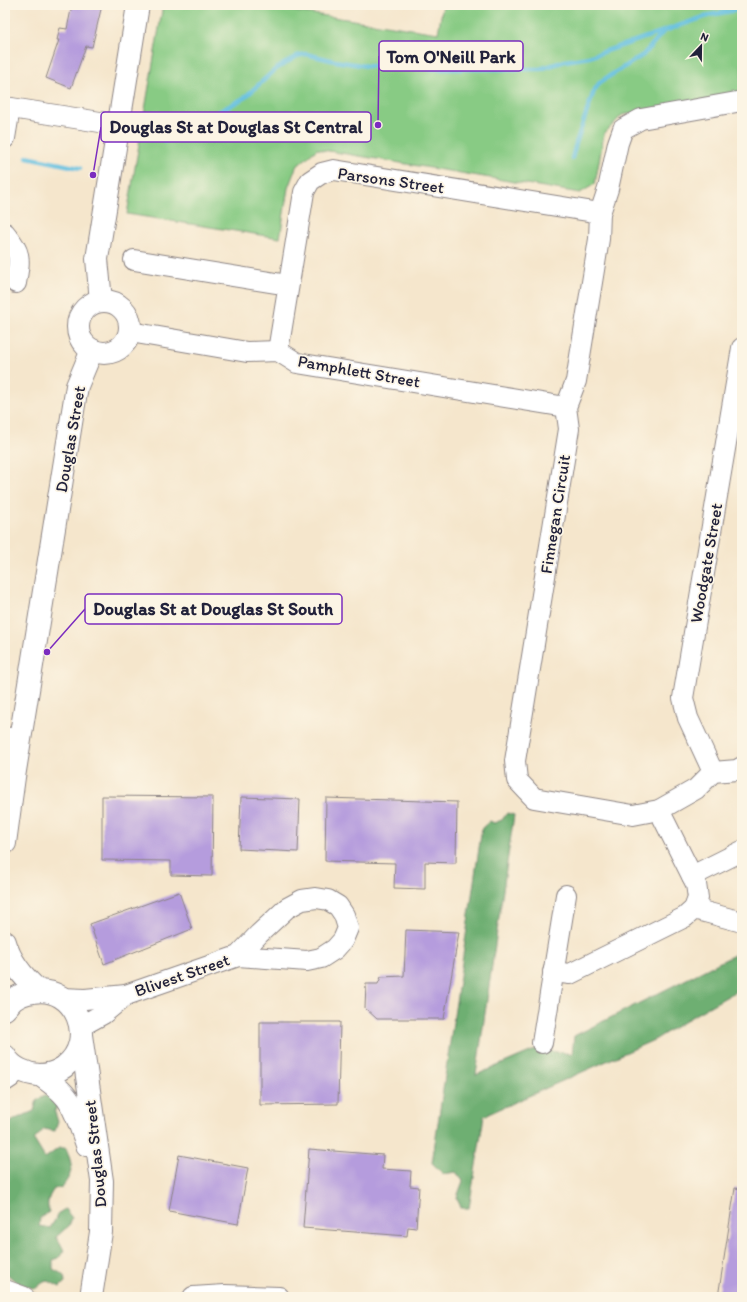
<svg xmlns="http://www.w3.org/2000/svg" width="747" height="1302" viewBox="0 0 747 1302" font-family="Itim,sans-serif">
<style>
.green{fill:#88cb84;stroke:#557660}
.forest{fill:#6eaf72;stroke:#486856}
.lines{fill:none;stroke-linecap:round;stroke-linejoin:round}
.stream{stroke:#62bfe0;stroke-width:4.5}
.building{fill:#b59cdd}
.minor-casing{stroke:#8c8484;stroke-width:22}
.major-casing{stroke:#8c8484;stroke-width:24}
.minor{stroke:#fff;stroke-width:20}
.major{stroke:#fff;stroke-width:22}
.labels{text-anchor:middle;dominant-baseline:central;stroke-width:3.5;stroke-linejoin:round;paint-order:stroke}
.street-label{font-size:17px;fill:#22223b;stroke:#fcf5e5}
.leader{fill:none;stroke:#7b2cbf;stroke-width:1.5}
.callout-dot{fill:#7b2cbf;stroke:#fcf5e5;stroke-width:1.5}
.callout{fill:#fcf5e5;stroke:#7b2cbf;stroke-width:1.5}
.callout-label{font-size:18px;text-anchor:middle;font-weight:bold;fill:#22223b}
</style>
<rect width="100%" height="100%" fill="#fcf5e5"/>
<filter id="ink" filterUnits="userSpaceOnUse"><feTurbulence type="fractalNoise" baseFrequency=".025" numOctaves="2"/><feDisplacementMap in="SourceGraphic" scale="8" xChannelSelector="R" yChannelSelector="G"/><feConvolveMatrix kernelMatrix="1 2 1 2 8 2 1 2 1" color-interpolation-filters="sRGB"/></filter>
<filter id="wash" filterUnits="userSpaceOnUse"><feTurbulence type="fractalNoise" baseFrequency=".012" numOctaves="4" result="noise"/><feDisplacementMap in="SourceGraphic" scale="16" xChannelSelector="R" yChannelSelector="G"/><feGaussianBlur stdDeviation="0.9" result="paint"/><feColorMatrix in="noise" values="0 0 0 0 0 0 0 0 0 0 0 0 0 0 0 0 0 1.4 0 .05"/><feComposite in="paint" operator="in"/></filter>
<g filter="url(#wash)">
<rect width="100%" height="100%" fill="#f5e6cc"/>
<!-- green -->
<path class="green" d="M163 5H254L438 33 443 5H742V94L622 115 604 134 595 184 580 193 317 149 296 167 288 188 280 238 127 214Z"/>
<!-- forest -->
<g class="forest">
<path d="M507 813 514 815 476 1075 537 1049 572 1054 574 1036 742 951V988L696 1014 656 1039 484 1116 469 1208H461L457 1197 463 1181 456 1172 443 1174 432 1163 482 828 490 821 494 823 502 820Z"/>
<path d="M45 1096 55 1100 57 1104 55 1112 58 1122 55 1131 44 1129 34 1140 45 1158 59 1148H66C73 1166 74 1172 62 1187L54 1189C49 1196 46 1202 49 1212L40 1218 39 1226 50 1228 60 1212 65 1209 72 1218 69 1226 65 1229 56 1237 59 1241 64 1250 59 1258 53 1260V1269L64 1275 65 1282 60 1287C46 1280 48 1278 35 1289L16 1282 5 1272V1120L11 1123 13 1120 34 1111 37 1100Z"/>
</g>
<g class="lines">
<!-- stream -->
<g class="stream">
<path d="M165 141 244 98 276 69 297 56 306 54 335 61 367 66 438 69H540L565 61 589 57 710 15 742 9"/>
<path d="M27 157 80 168"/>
<path d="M572 158 576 143 594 91 600 82 643 55 663 32"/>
</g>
</g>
<g id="blocks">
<!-- building -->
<g class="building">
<path d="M72 5H102L92 47 86 46 71 88 46 78 59 40H57L60 28 67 29Z"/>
<path d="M102 796 213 797 212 876 171 875V861L102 860Z"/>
<path d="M241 797 300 799 298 852 239 849Z"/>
<path d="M326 798 457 802 456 863 425 862V889L394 888 395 863 325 861Z"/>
<path d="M179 892 192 929 104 964 90 924Z"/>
<path d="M406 930 459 932 444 1019H377L365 1008 366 984H378L381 977 404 976Z"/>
<path d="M260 1022H340L338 1104 260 1105Z"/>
<path d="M309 1149 383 1155 382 1169 411 1171 410 1186 419 1187 416 1228 408 1227 407 1236 303 1228Z"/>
<path d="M179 1155 248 1168 238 1224 169 1211Z"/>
<path d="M735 1188 742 1189V1297H718Z"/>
</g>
</g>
</g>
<g filter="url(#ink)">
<use href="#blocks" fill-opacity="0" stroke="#8c8484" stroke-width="1"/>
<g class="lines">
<defs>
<g id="minor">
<path d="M742 101 641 119 623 129 618 143 608 189 600 213 599 239 576 381 566 407 569 429 515 761 517 780 534 798 633 815 659 810 696 789 713 772 737 770 742 767"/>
<path d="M5 107 119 125"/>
<path d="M5 138 10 108"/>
<path d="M5 233C22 253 20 259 16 283"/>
<path d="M134 260 288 285"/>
<path d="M130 332 247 352 278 351 297 363 566 407"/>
<path d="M278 351 304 192 310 181 322 173 334 170 600 213"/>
<path d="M5 737 20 740"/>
<path d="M713 772 688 718 683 698 742 348"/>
<path d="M692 876 742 851"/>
<path d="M694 909 742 922"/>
<path d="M553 972 570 974 685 917 694 909 698 898 696 884 659 810"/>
<path d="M62 998 85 999 126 995 238 956 307 961 321 958 335 949 343 940 348 928 344 915 338 906 328 900 316 898 302 900 287 908 259 934 238 956"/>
<path d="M81 1026 103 1014 126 995"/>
<path d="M542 1043 566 895"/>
<path d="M5 1081 11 1077 18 1069"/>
<path d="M5 1290 24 1297"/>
<path d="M193 1297 225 1295 279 1297"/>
</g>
<g id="major">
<circle cx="104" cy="327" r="26"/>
<path d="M101 301 97 259 138 5"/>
<path d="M5 843 14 777 77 386 92 350"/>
<path d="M5 942C10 961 24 978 39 991"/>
<path d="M5 1009C8 1006 10 1003 13 1000 19 995 26 993 33 992 75 984 99 1041 64 1067 57 1072 48 1075 39 1075 26 1074 12 1068 5 1056"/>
<path d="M81 1035 102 1181 101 1232 91 1297"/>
<path d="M40 1075C50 1082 62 1090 69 1101 77 1114 82 1130 87 1145"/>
</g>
</defs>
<!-- minor casing -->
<use href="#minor" class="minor-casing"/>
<!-- major casing -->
<use href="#major" class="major-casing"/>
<!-- minor -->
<use href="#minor" class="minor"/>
<!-- major -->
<use href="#major" class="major"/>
</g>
</g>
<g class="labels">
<!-- street labels -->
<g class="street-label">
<text transform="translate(391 180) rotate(8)">Parsons Street</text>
<text transform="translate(359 371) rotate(10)">Pamphlett Street</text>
<text transform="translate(70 439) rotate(-80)">Douglas Street</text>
<text transform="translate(555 514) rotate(-81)">Finnegan Circuit</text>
<text transform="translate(706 563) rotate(-80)">Woodgate Street</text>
<text transform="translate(182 975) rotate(-19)">Blivest Street</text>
<text transform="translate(95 1154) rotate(-96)">Douglas Street</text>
</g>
</g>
<!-- callouts -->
<path class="leader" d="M378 125L379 56M93 175L101 127M47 652L85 609"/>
<g class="callout-dot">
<circle cx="378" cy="125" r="4"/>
<circle cx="93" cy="175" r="4"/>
<circle cx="47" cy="652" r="4"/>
</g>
<g class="callout">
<rect x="379" y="41" width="144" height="30" rx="4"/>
<rect x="101" y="112" width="270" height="30" rx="4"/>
<rect x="85" y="594" width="257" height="30" rx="4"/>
</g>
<g class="callout-label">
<text x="451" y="63">Tom O'Neill Park</text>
<text x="236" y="133">Douglas St at Douglas St Central</text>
<text x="213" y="615">Douglas St at Douglas St South</text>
</g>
<!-- margin -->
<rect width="747" height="1302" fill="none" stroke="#fcf5e5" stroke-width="20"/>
<!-- north arrow -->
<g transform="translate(701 46) rotate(22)" stroke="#fcf5e5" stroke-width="3" paint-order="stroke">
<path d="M0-3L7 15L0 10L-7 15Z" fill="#22223b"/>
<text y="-6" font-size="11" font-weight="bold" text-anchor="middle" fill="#22223b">N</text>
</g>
</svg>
